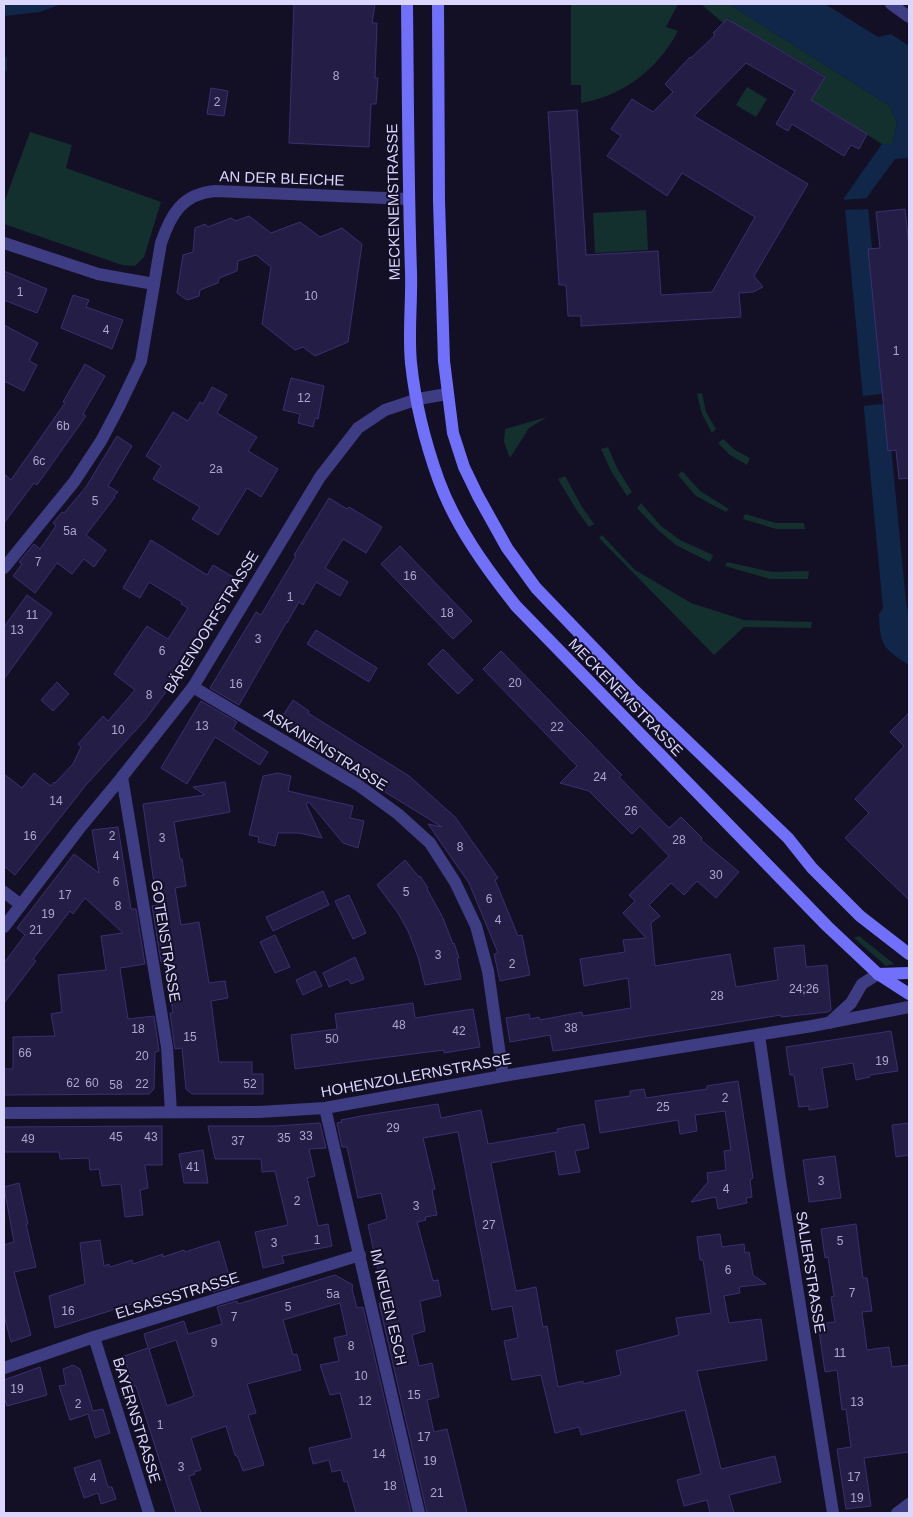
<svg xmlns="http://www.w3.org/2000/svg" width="913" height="1517" viewBox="0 0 913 1517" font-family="Helvetica,sans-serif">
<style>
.green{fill:#132f2e}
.water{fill:#10274a}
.pier{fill:#131026}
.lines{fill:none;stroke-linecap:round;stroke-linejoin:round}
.stream{stroke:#10274a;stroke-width:5.5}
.building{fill:#241d46;stroke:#3b2f71;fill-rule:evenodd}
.minor{stroke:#3e3d83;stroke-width:12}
.secondary{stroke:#7170fa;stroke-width:12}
.labels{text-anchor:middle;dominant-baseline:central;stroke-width:4;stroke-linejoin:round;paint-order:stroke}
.number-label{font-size:12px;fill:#aca8d0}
.street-label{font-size:15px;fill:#dad6fe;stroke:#131026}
</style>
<rect width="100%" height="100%" fill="#131026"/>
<!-- green -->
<g class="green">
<path d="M571 4H678L666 27 678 31C658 69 623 96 581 103V85H571Z"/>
<path d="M701 4H729L890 106 897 123 892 144H882L811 100 825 76 742 28 740 30 728 18 723 23Z"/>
<path d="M747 87 767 99 756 117 736 105Z"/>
<path d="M30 132 72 145 66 168 161 202 144 257 135 266 122 265 4 224V203Z"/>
<path d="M646 210 648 250 595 253 593 213Z"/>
<path d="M702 393 706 412 716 429 712 433 702 414 697 394Z"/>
<path d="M547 417 529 428 510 458 504 442 505 429Z"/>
<path d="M723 439 735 450 750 458 747 465 730 455 718 443Z"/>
<path d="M608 447 617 468 632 492 627 496 611 471 601 449Z"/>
<path d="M682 471 700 491 729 509 726 512 696 496 678 475Z"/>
<path d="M565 476 582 507 594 524 589 527 576 509 558 479Z"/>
<path d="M641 503 661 526 680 540 713 555 710 562 676 545 658 530 637 508Z"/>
<path d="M745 514 776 523H804L805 529H776L743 519Z"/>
<path d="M602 535 635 570 691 603 744 620 812 622 811 628 744 627 714 655 599 538Z"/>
<path d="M727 562 772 572 809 571 808 579H770L725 566Z"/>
<path d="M859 936 894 964 886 966 854 938Z"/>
</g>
<!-- water -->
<g class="water">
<path d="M4 4H62L40 12 4 16Z"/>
<path d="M729 4H825L878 37 891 34 909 46V158L895 159 867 197 906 602 909 618V665C883 648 880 646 879 614L883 608 844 198 882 144H892L897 123 890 106Z"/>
</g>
<!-- pier -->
<g class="pier">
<path d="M870 198V209L842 210 841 200Z"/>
<path d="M883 392 887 408 882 404 863 406 862 396 881 394Z"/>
</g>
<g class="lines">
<!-- stream -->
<path class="stream" d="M4 69V59"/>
</g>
<!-- building -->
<g class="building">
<path d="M294 4H375L372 23H377L375 78H378L376 104H371L369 147 289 143Z"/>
<path d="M727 19 825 77 811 100 867 134 859 149 851 145 844 156 792 124 788 131 776 124 795 91 746 63 694 116 808 184 754 276 763 287 753 292 739 293 741 317 581 326V316H568L566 285H559L548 112 577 110 586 255 658 251 661 295 712 292 755 217 682 173 667 196 607 156 621 136 611 129 632 99 653 112 673 92 665 84 690 57 691 58 715 35 713 33Z"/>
<path d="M211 88 228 91 224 116 207 114Z"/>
<path d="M905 209 909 247V478L899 479 896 450 888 451 868 249 880 248 876 212Z"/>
<path d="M249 216 271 233 300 222 320 237 342 228 362 244 348 342 315 356 303 347 295 350 262 324 271 267 256 255 238 261 237 271 219 278 218 283 200 290 199 296 187 300 177 293 183 255 193 252 195 228 205 224 208 227 231 218 236 221Z"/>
<path d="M4 271 47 289 37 313 4 300Z"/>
<path d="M73 295 89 300 86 307 123 320 112 349 61 328Z"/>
<path d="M4 325 38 343 29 361 37 365 24 391 4 381Z"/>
<path d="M85 364 105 376 83 414 86 416 37 485 34 483 4 523V474L11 480 65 403 63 402Z"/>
<path d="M291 378 324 386 318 419 315 418 313 427 298 423 300 414 283 410Z"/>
<path d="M212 387 227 395 217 413 257 437 248 451 278 469 261 497 247 488 218 535 192 519 200 507 153 479 161 466 146 456 173 412 188 421 200 402 203 404Z"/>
<path d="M117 436 132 446 108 486 118 492 114 496 115 497 86 535 106 550 94 567 84 559 72 574 57 563 35 593 13 576 22 564 19 562 34 544 40 549 56 526 53 523 62 512 64 513 86 487Z"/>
<path d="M329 498 347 509 349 507 382 527 366 553 343 539 325 568 348 582 340 596 316 582 303 605 299 602 287 623H286L239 705 210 688 256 612 261 615 296 556 294 555Z"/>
<path d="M151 540 207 575 213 565 238 580 174 681 146 719 86 785 15 875 4 866V774L22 788 34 773 51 786 54 782 55 783 73 764 81 747 78 744 103 716 108 721 135 690 114 674 147 626 168 639 188 608 181 604 182 602 149 582 140 598 123 588Z"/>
<path d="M400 546 472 621 453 639 381 564Z"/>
<path d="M27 595 52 613 4 679V627Z"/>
<path d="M316 630 377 668 369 682 307 644Z"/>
<path d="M443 649 473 680 458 694 428 664Z"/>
<path d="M501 651 616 769 622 775 619 777 669 828 681 817 702 838 701 840 739 872 716 898 697 881 684 895 671 883 649 905 660 916 651 923 655 966 730 954 736 987 778 980 774 948 804 945 806 967 827 965 831 1010 828 1012 781 1017V1015L561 1050 553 1051 550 1035 510 1042 506 1018 529 1014 530 1019 539 1017 540 1020 582 1012 583 1016 631 1008 628 978 584 986 580 959 625 952 623 940 646 938 623 913 635 901 629 895 669 856 640 826 632 834 589 791 560 783 577 766 483 669Z"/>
<path d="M57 682 69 694 53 711 41 700Z"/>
<path d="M293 700 309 711 308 713 409 776 455 817 498 878 495 880 518 936 522 935 530 975 500 981 494 954 498 953 469 883 428 824 442 827 297 738 300 733 280 720Z"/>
<path d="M201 701 237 722 233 729 268 752 260 765 215 737 187 784 161 768Z"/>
<path d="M909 713V900L845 838 869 813 855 799 904 746 890 732Z"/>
<path d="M278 773 291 776 288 791 353 806 350 818 364 821 358 848 343 843 309 802 306 804 322 838 299 833H278L275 846 258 842 259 837 249 835 263 776Z"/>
<path d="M225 782 230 812 174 822 180 859H182L186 886 175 888 181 925 199 922 209 983 225 981 228 998 211 1001 219 1062H252V1074H263V1094H192L186 1089 182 1048 175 1049 170 1013H173L165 961 161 962 152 906 157 905 143 804 205 795 193 787Z"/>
<path d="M118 827 131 909H136L145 964 120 968 128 1019 154 1016 159 1051 155 1052 154 1089 149 1094 4 1095V1069H13V1037L55 1036 51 1014 62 1012 58 975 106 970 101 936 123 933 85 898 73 914 70 911 33 959 36 961 4 1003V963L25 935 17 928 74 854 99 873 92 830Z"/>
<path d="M405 860 419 877 420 876 428 888 427 889 443 918 453 944 454 943 459 958H457L461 979 425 985 418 957 408 931 398 913 377 885Z"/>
<path d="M323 891 329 905 273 931 266 917Z"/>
<path d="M349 895 366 933 353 939 335 901Z"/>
<path d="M275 935 290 967 275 973 260 942Z"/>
<path d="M355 957 364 979 351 984 348 979 329 987 323 973Z"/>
<path d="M315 971 322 986 303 995 296 980Z"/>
<path d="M413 1003 415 1018 473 1009 480 1047 444 1053V1050L295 1069 291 1035 337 1029 335 1014Z"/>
<path d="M891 1031 898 1071 870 1075V1077L856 1080 853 1063 822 1068 828 1107 809 1110V1106L799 1107 794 1075H790L786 1047Z"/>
<path d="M738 1081 753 1178 750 1180 752 1197 746 1198 747 1203 718 1209 716 1197 691 1202 708 1182 707 1173 726 1170 724 1151 731 1150 725 1111 695 1115 697 1131 680 1134 678 1120 600 1133 595 1101 630 1096V1091L644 1089 646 1098 707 1089V1086Z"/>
<path d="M438 1104 441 1118 481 1110 488 1144 558 1132 557 1129 584 1124 589 1148 575 1151 580 1172 559 1175 555 1151 491 1163 516 1291 536 1287 543 1327 547 1326 558 1387 583 1381V1384L621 1375 616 1351 679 1335 676 1318 711 1313 703 1260H700L697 1237 720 1234 722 1247 744 1244 745 1253 749 1252 753 1275 766 1284 739 1287 740 1293 724 1296 729 1323 761 1319 767 1360 697 1371 721 1469 775 1456 781 1482 729 1495 734 1513H710L707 1500 684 1506 677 1480 701 1474 685 1410 581 1435 579 1427 555 1433 541 1375 512 1380 504 1341 518 1338 512 1306 492 1310 458 1132 423 1138 435 1189 432 1190 437 1215 425 1217 426 1220 417 1222 433 1281 438 1280 441 1296 420 1301 425 1331 412 1335 419 1366 432 1363 439 1397 427 1400 434 1432 447 1429 467 1513H427L379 1303 385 1302 368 1225 387 1219 381 1193 358 1198 347 1147H342L337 1123 342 1122 341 1120 361 1116Z"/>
<path d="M320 1123 326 1148 309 1149 315 1176 307 1178 318 1226 328 1224 332 1246 282 1256 284 1263 263 1268 255 1232 288 1225 275 1171 262 1172 261 1159H215L208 1126H275Z"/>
<path d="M909 1123V1155L896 1157 892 1125Z"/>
<path d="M162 1126V1165H145L148 1188 140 1190 143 1215 125 1217 121 1184 102 1186 99 1169 90 1170 89 1158 60 1159 59 1152H4V1127Z"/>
<path d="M203 1150 208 1183H184L179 1154Z"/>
<path d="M835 1156 841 1198 809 1202 803 1160Z"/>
<path d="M19 1183 28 1224H26L36 1267 14 1272 31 1335 11 1342 4 1315V1245L14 1242 4 1187Z"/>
<path d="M856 1224 863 1278H867L872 1311 862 1312 867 1350 889 1347 892 1367 909 1365V1452L864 1458 871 1506 846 1509 837 1449 851 1447 846 1409 842 1410 837 1370 825 1372 818 1324 835 1322 831 1297 834 1296 828 1257 825 1258 821 1229Z"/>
<path d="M100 1240 104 1266 109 1264 110 1267 132 1260 133 1264 163 1254V1257L184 1250 185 1252 219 1241 232 1286 213 1292 211 1285 201 1288 199 1283 55 1328 49 1296 85 1284 80 1243Z"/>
<path d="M335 1275 353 1285 352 1289 357 1308 363 1307 411 1513H356L347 1481 344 1482 341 1470 332 1472 329 1460 313 1464 309 1448 352 1438 340 1393 330 1395 320 1365 339 1361 334 1338 347 1335 340 1303 283 1320 293 1355 297 1354 301 1370 247 1384 256 1413 248 1415 264 1465 243 1471 238 1457 235 1455 226 1426 191 1438 201 1470 194 1472 195 1474 189 1476 201 1513H176L136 1386H133L124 1356 148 1348 144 1334 184 1321 188 1334 222 1324 217 1307 237 1301 238 1304ZM176 1340 194 1396 167 1406 149 1349Z"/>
<path d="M73 1365 80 1369 93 1411 103 1409 110 1433 95 1438 88 1414 70 1420 59 1386 66 1385 63 1369Z"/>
<path d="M40 1367 47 1395 7 1406 4 1397V1380Z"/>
<path d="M100 1460 108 1487H112L116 1499 101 1504 98 1493 84 1498 74 1468Z"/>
</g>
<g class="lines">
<!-- minor -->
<g class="minor">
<path d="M891 4 909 17"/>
<path d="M4 243 98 274 154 284"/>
<path d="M4 568 74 482 101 441 119 407 141 361 161 243C171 214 182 194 215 191L408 199"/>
<path d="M193 687 358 785 398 814 430 843 455 882 476 926 488 971 503 1076"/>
<path d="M122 777 167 1047 171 1112"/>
<path d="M4 892 21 905"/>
<path d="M4 927 79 829 122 777 193 687 320 477 358 428 385 410 418 399 447 394"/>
<path d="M829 1023 851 1003 862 984 878 974"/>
<path d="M759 1035 780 1180 833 1513"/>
<path d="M325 1108 419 1513"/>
<path d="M4 1113 259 1112 325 1108 503 1076 812 1026 909 1007"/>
<path d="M94 1337 149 1513"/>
<path d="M4 1368 94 1337 360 1255"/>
<path d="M897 1513 909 1504"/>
</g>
<!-- secondary -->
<g class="secondary">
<path d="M407 4C408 93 408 183 411 272 412 302 408 333 411 363 415 401 426 445 439 481 456 527 486 568 516 606L827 926 878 974 909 994"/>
<path d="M438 4 439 201 444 361 453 433 464 467 478 496 507 548 536 588 631 687 788 838 812 868 860 916 909 954"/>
<path d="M878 974 909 973"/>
</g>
</g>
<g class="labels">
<!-- number labels -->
<g class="number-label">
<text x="336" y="76">8</text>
<text x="217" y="102">2</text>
<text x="20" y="292">1</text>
<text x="311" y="296">10</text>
<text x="106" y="330">4</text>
<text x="896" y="351">1</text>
<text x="304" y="398">12</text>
<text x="63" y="426">6b</text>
<text x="39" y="461">6c</text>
<text x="216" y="469">2a</text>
<text x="95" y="501">5</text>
<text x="70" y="531">5a</text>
<text x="38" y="562">7</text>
<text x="410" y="576">16</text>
<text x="290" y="597">1</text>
<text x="447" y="613">18</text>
<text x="32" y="615">11</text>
<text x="17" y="630">13</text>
<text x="258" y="639">3</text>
<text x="162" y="651">6</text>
<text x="515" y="683">20</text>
<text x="236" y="684">16</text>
<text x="149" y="695">8</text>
<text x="202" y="726">13</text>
<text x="557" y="727">22</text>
<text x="118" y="730">10</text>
<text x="600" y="777">24</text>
<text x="56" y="801">14</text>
<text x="631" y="811">26</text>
<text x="30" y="836">16</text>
<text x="112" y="836">2</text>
<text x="162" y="838">3</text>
<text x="679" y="840">28</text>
<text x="460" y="847">8</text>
<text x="116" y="856">4</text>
<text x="716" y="875">30</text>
<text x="116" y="882">6</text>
<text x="406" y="892">5</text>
<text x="65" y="895">17</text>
<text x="489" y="899">6</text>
<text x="118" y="906">8</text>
<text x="48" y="914">19</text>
<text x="498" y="920">4</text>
<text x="36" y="930">21</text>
<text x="438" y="955">3</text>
<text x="512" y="964">2</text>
<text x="804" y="989">24;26</text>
<text x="717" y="996">28</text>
<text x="399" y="1025">48</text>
<text x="571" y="1028">38</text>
<text x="138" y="1029">18</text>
<text x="459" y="1031">42</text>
<text x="190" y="1037">15</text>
<text x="332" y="1039">50</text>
<text x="25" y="1053">66</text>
<text x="142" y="1056">20</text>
<text x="882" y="1061">19</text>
<text x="73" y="1083">62</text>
<text x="92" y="1083">60</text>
<text x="142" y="1084">22</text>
<text x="250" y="1084">52</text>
<text x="116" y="1085">58</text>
<text x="725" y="1098">2</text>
<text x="663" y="1107">25</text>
<text x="393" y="1128">29</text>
<text x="306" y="1136">33</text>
<text x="116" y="1137">45</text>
<text x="151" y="1137">43</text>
<text x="284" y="1138">35</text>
<text x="28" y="1139">49</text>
<text x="238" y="1141">37</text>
<text x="193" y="1167">41</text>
<text x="821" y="1181">3</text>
<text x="726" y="1189">4</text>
<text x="297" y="1201">2</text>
<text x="416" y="1206">3</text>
<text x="489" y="1225">27</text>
<text x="317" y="1240">1</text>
<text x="840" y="1241">5</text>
<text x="274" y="1243">3</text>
<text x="728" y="1270">6</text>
<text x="852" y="1293">7</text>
<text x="333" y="1294">5a</text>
<text x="288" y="1307">5</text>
<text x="68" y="1311">16</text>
<text x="234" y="1317">7</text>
<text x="214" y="1343">9</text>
<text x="351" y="1346">8</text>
<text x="840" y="1353">11</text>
<text x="361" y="1376">10</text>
<text x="17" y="1389">19</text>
<text x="414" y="1395">15</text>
<text x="365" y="1401">12</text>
<text x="857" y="1402">13</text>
<text x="78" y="1404">2</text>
<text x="160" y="1425">1</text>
<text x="424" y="1437">17</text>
<text x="379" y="1454">14</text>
<text x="430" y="1461">19</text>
<text x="181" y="1467">3</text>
<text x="854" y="1477">17</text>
<text x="93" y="1478">4</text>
<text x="390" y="1486">18</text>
<text x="437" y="1493">21</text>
<text x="857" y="1498">19</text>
</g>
<!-- street labels -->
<g class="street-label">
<text transform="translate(282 178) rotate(2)">AN DER BLEICHE</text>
<text transform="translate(393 202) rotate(-91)">MECKENEMSTRASSE</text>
<text transform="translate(211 622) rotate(-58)">BÄRENDORFSTRASSE</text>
<text transform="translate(626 697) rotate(46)">MECKENEMSTRASSE</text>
<text transform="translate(326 749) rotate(32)">ASKANENSTRASSE</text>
<text transform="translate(166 941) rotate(81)">GOTENSTRASSE</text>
<text transform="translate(416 1075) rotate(-10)">HOHENZOLLERNSTRASSE</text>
<text transform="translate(811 1272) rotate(81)">SALIERSTRASSE</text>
<text transform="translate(177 1295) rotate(-17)">ELSASSSTRASSE</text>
<text transform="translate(389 1307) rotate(77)">IM NEUEN ESCH</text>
<text transform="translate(137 1420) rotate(73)">BAYERNSTRASSE</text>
</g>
</g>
<!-- border -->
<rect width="913" height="1517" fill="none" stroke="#dad6fe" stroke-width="10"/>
</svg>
